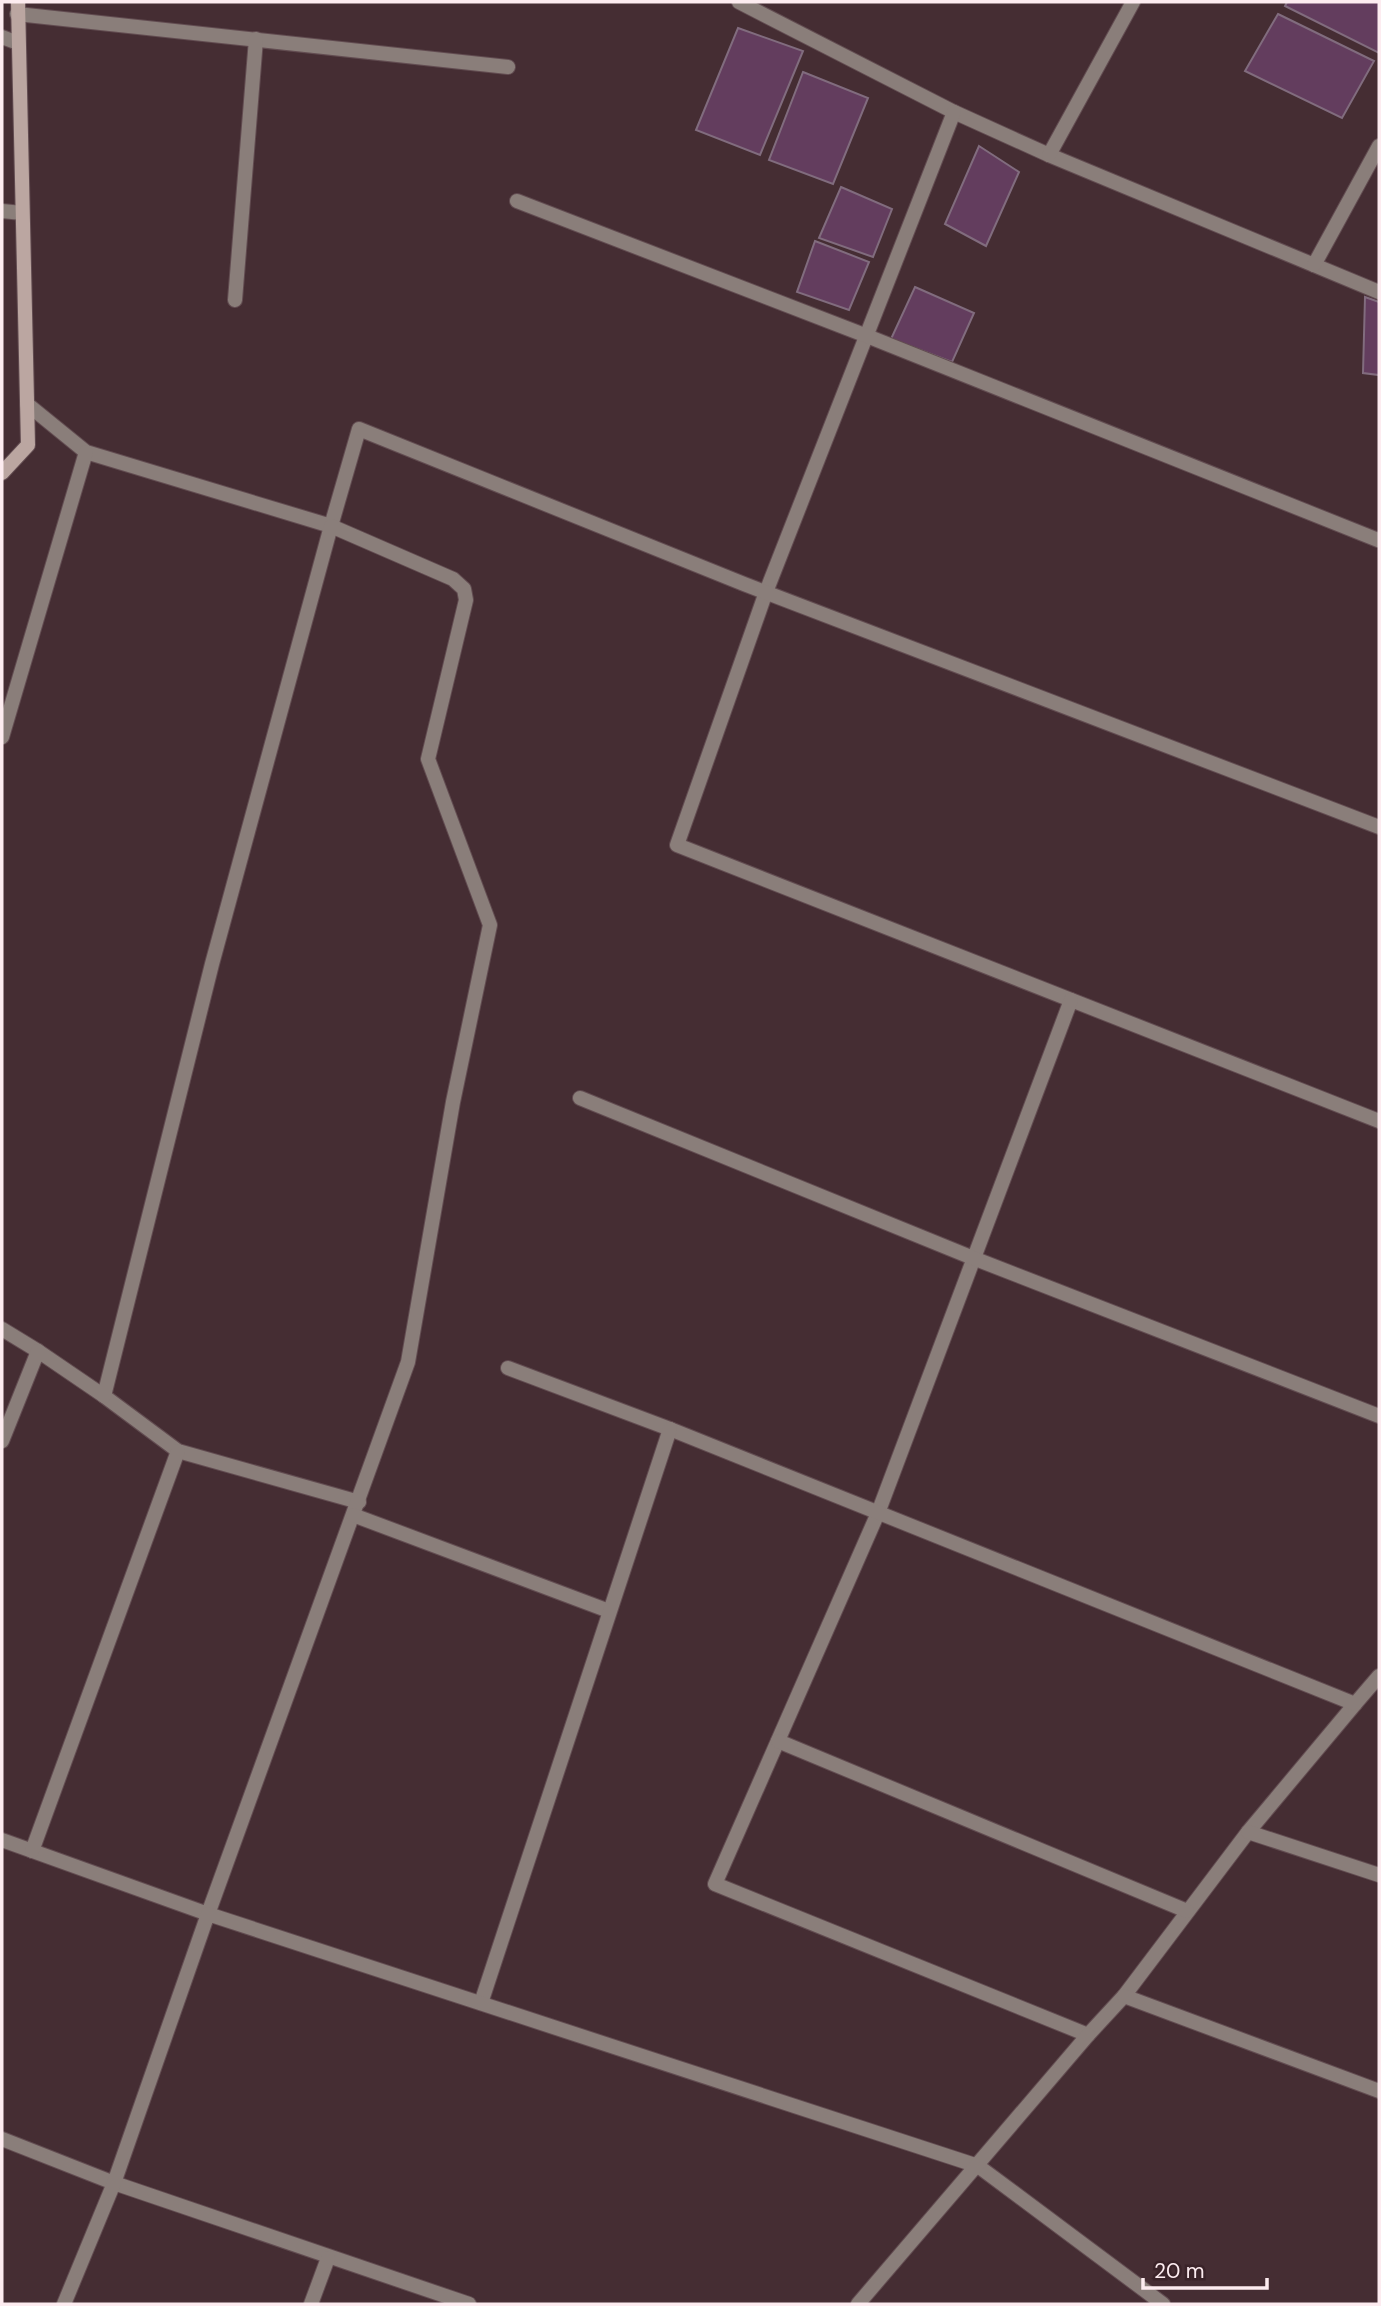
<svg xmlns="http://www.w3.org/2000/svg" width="1381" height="2306" viewBox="0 0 1381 2306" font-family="'DM Sans',sans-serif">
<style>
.building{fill:#633d5e;stroke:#816c7e;stroke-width:2}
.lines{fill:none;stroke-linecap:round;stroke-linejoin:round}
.minor-casing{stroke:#624c51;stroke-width:16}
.secondary-casing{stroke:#624c51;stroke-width:16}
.minor{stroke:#8a7e7a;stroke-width:14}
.secondary{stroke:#bba6a1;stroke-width:14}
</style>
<rect width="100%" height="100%" fill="#452d33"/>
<!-- building -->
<g class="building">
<path d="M1287 2H1379V53L1285 6Z"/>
<path d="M1278 14 1374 61 1342 118 1245 71Z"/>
<path d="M738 28 803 51 760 155 696 130Z"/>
<path d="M803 72 868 98 833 184 769 160Z"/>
<path d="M979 146 1019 172 986 246 945 224Z"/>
<path d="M841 187 892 209 873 257 819 238Z"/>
<path d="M815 241 869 262 849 310 797 292Z"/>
<path d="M915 287 974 313 952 362 891 339Z"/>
<path d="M1365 297 1379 302V375L1363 373Z"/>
</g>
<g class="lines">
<defs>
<g id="minor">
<path d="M739 2 954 112 1049 155 1379 292"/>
<path d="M17 14 508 67"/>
<path d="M2 37 18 43"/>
<path d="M954 112 766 592 677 845 1379 1121"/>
<path d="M1049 155 1133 2"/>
<path d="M517 201 867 336 1378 540"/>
<path d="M2 211 22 213"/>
<path d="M1314 265 1379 146"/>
<path d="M235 300 256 39"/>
<path d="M27 404 86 452 331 526 359 429 744 584 1379 827"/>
<path d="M2 737 86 452"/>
<path d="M1071 1000 878 1513 715 1884 1088 2035 1124 1996 1248 1832 1355 1704"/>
<path d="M580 1098 973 1258 1379 1416"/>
<path d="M2 1329 38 1351"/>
<path d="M508 1368 670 1429 1355 1704 1379 1676"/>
<path d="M104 1396 178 1451 359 1502"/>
<path d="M2 1441 38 1351 104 1396 212 964 331 526 453 579 464 589 466 600 428 759 490 925 453 1102 408 1362 208 1914 2 1840"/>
<path d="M353 1515 609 1611"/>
<path d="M778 1741 1187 1911"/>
<path d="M1248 1832 1379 1875"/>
<path d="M32 1851 178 1451"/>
<path d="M1124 1996 1379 2091"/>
<path d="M481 2003 670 1429"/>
<path d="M2 2139 114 2183 469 2304"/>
<path d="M64 2304 114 2183 208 1914 978 2166 1163 2304"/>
<path d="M311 2304 328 2258"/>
<path d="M858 2304 1088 2035"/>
</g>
<path id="secondary" d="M2 473 28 445 18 2"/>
</defs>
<!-- minor casing -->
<use href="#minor" class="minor-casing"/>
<!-- secondary casing -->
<use href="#secondary" class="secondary-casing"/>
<!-- minor -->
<use href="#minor" class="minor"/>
<!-- secondary -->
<use href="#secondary" class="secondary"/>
</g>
<!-- border -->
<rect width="1381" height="2306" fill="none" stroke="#fdecf0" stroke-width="7"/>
<!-- scale -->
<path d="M1143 2278v10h124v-10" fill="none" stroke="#fdecf0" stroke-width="3.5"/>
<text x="1154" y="2278" font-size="21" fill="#fdecf0" stroke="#3a2329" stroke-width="5" paint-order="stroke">20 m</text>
</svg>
